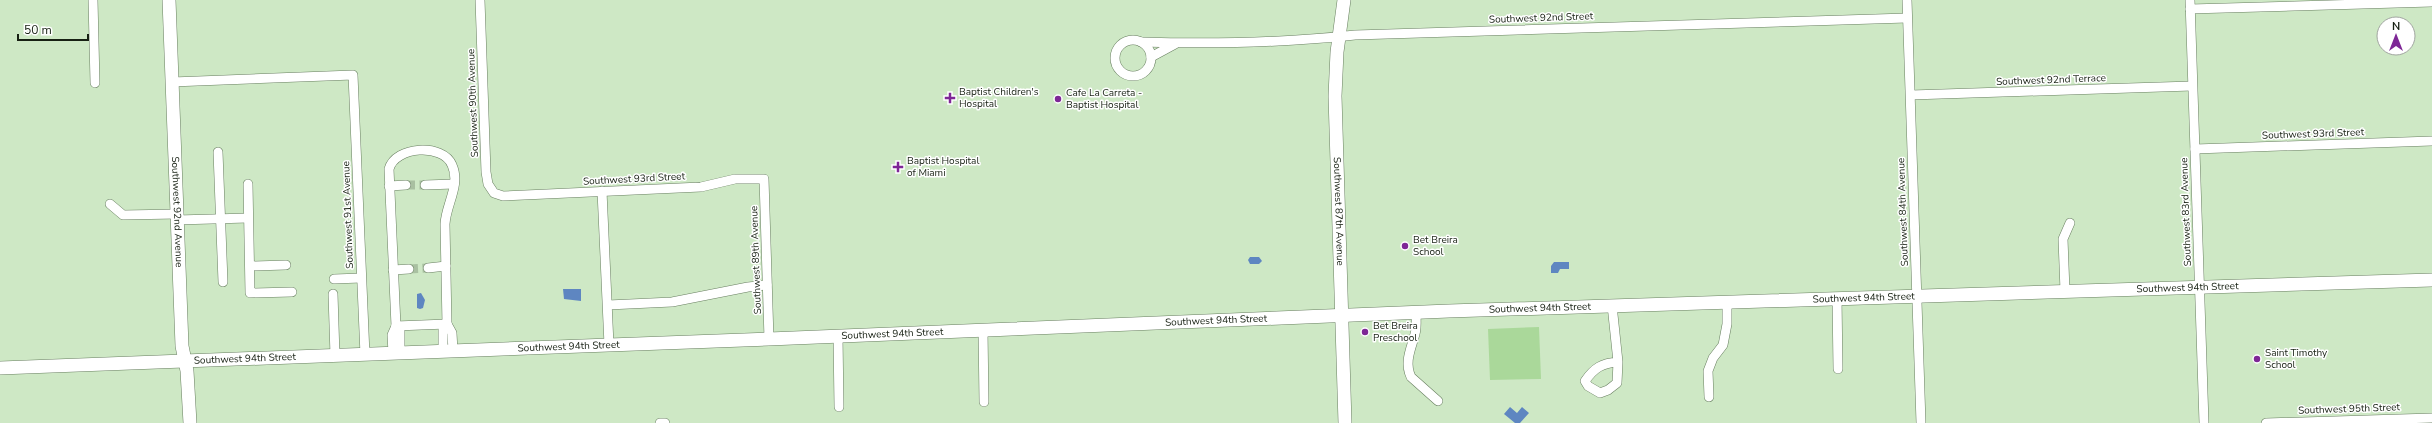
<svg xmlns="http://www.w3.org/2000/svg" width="2432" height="423" viewBox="0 0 2432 423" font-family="'Nunito Sans',sans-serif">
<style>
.green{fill:#aad89a}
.water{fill:#5e86c1}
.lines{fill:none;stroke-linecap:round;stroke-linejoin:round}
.street-tunnel{stroke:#a9c0a1;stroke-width:9;stroke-dasharray:9 4.5;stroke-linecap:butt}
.street-casing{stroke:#687f60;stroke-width:10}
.secondary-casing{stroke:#687f60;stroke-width:14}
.street{stroke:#fff;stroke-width:9}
.secondary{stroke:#fff;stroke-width:13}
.poi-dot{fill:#7e2796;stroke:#fff;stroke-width:1.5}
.labels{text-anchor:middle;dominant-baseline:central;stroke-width:3;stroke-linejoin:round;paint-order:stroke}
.street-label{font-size:10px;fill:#172013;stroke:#fff}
.poi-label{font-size:10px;fill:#172013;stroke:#fff;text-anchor:start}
</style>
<rect width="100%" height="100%" fill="#cee8c5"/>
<!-- green -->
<path class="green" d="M1539 327 1541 379 1490 380 1488 329Z"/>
<!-- water -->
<g class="water">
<path d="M1250 257H1259L1262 261 1259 264H1250L1248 260Z"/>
<path d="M1554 262H1569V269H1560L1558 273H1551V266Z"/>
<path d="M563 289H581V301L564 299Z"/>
<path d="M421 293 425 300 423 308 420 309 417 308V294Z"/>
<path d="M1510 407 1517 413 1522 407 1529 413 1520 423H1515L1504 414Z"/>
</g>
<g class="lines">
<!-- street-tunnel -->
<g class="street-tunnel">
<path d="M406 185H425"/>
<path d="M409 269 428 268"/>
</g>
<defs>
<g id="street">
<path d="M93 0 95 83"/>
<path d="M480 0 486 172 488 184 494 193 503 196 701 187 735 179H764L769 339"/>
<path d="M1907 0 1921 423"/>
<path d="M2190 0 2204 423"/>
<path d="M2190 9 2432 2"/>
<circle cx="1133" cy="58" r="18"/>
<path d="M1141 42C1212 44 1284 43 1355 35L1907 18"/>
<path d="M1151 57 1175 44"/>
<path d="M172 82 353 75 365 355"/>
<path d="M1911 95 2192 86"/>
<path d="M2195 149 2432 141"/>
<path d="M218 152 223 282"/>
<path d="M248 184 250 293 292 292"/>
<path d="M425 185 454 184"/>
<path d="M389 186 406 185"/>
<path d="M602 191 609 345"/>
<path d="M110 204 123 215 177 214"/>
<path d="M177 220 248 218"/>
<path d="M250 266 286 265"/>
<path d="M428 268 446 266"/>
<path d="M393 270 409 269"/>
<path d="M334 279 361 278"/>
<path d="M2065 291 2063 239 2070 223"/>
<path d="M333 294 335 356"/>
<path d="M1837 298 1838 369"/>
<path d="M608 305 672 302 748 287 767 285"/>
<path d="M1612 305 1618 362 1617 383 1608 390 1600 393 1588 386 1585 381C1594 368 1602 363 1618 362"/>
<path d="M1416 312C1416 319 1417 327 1415 334 1411 349 1404 362 1411 377L1438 401"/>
<path d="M396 326 447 324"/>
<path d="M396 326 400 331V353"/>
<path d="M983 330 984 402"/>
<path d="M838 336 839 407"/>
<path d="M443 352V329L447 324"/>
<path d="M393 353 392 335 396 326 389 169C395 146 443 143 452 165 461 185 446 204 445 224L447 324 452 333 453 351"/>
<path d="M1709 397 1708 371 1713 358 1723 345 1727 324V302"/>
<path d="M660 423H665"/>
<path d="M2266 423 2432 418"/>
</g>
<g id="secondary">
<path id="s1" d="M169 0 182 346 187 371 190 423"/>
<path id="s2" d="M1344 0 1337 52 1335 96 1345 423"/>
<path id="s3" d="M0 368 769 339 1449 311 2432 280"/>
</g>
</defs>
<!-- street casing -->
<use href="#street" class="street-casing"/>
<!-- secondary casing -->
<use href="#secondary" class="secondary-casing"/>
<!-- street -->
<use href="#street" class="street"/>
<!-- secondary -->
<use href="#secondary" class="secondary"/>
</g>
<!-- markers -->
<g class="poi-dot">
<path d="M948 92h4v4h4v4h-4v4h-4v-4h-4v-4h4z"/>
<circle cx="1058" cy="99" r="4"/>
<path d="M896 161h4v4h4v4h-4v4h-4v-4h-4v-4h4z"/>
<circle cx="1405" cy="246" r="4"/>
<circle cx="1365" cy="332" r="4"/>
<circle cx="2257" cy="359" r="4"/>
</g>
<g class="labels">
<!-- street labels -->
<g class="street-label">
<text transform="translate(1541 18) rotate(-2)">Southwest 92nd Street</text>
<text transform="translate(2051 80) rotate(-2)">Southwest 92nd Terrace</text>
<text transform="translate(473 103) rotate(-92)">Southwest 90th Avenue</text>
<text transform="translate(2313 134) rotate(-2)">Southwest 93rd Street</text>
<text transform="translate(634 179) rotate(-3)">Southwest 93rd Street</text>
<text stroke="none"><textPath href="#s2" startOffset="212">Southwest 87th Avenue</textPath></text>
<text stroke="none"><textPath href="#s1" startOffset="212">Southwest 92nd Avenue</textPath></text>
<text transform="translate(1903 212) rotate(-92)">Southwest 84th Avenue</text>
<text transform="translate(2186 212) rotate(-92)">Southwest 83rd Avenue</text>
<text transform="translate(348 215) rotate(-92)">Southwest 91st Avenue</text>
<text transform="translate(756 260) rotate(-92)">Southwest 89th Avenue</text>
<text stroke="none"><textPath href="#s3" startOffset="2189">Southwest 94th Street</textPath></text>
<text stroke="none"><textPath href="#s3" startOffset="1865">Southwest 94th Street</textPath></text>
<text stroke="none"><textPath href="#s3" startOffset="1541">Southwest 94th Street</textPath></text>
<text stroke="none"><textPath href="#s3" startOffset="1217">Southwest 94th Street</textPath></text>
<text stroke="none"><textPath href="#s3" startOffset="893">Southwest 94th Street</textPath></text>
<text stroke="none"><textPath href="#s3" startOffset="569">Southwest 94th Street</textPath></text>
<text stroke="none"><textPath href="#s3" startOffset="245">Southwest 94th Street</textPath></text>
<text transform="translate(2349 409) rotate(-2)">Southwest 95th Street</text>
</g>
<!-- poi labels -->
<g class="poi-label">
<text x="959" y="92">Baptist Children's<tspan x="959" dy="12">Hospital</tspan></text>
<text x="1066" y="93">Cafe La Carreta -<tspan x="1066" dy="12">Baptist Hospital</tspan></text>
<text x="907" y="161">Baptist Hospital<tspan x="907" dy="12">of Miami</tspan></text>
<text x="1413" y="240">Bet Breira<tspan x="1413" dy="12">School</tspan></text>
<text x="1373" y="326">Bet Breira<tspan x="1373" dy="12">Preschool</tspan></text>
<text x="2265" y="353">Saint Timothy<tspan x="2265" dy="12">School</tspan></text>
</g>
</g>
<!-- north arrow -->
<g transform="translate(2396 36)"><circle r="19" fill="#ffffff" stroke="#a2a6a1"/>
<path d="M0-3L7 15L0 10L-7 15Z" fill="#7e2796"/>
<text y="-6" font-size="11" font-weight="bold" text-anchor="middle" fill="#172013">N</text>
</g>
<!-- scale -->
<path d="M18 34v6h70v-6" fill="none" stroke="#172013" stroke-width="2"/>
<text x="24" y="34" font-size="12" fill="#172013" stroke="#ffffff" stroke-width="3" paint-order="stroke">50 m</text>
</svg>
